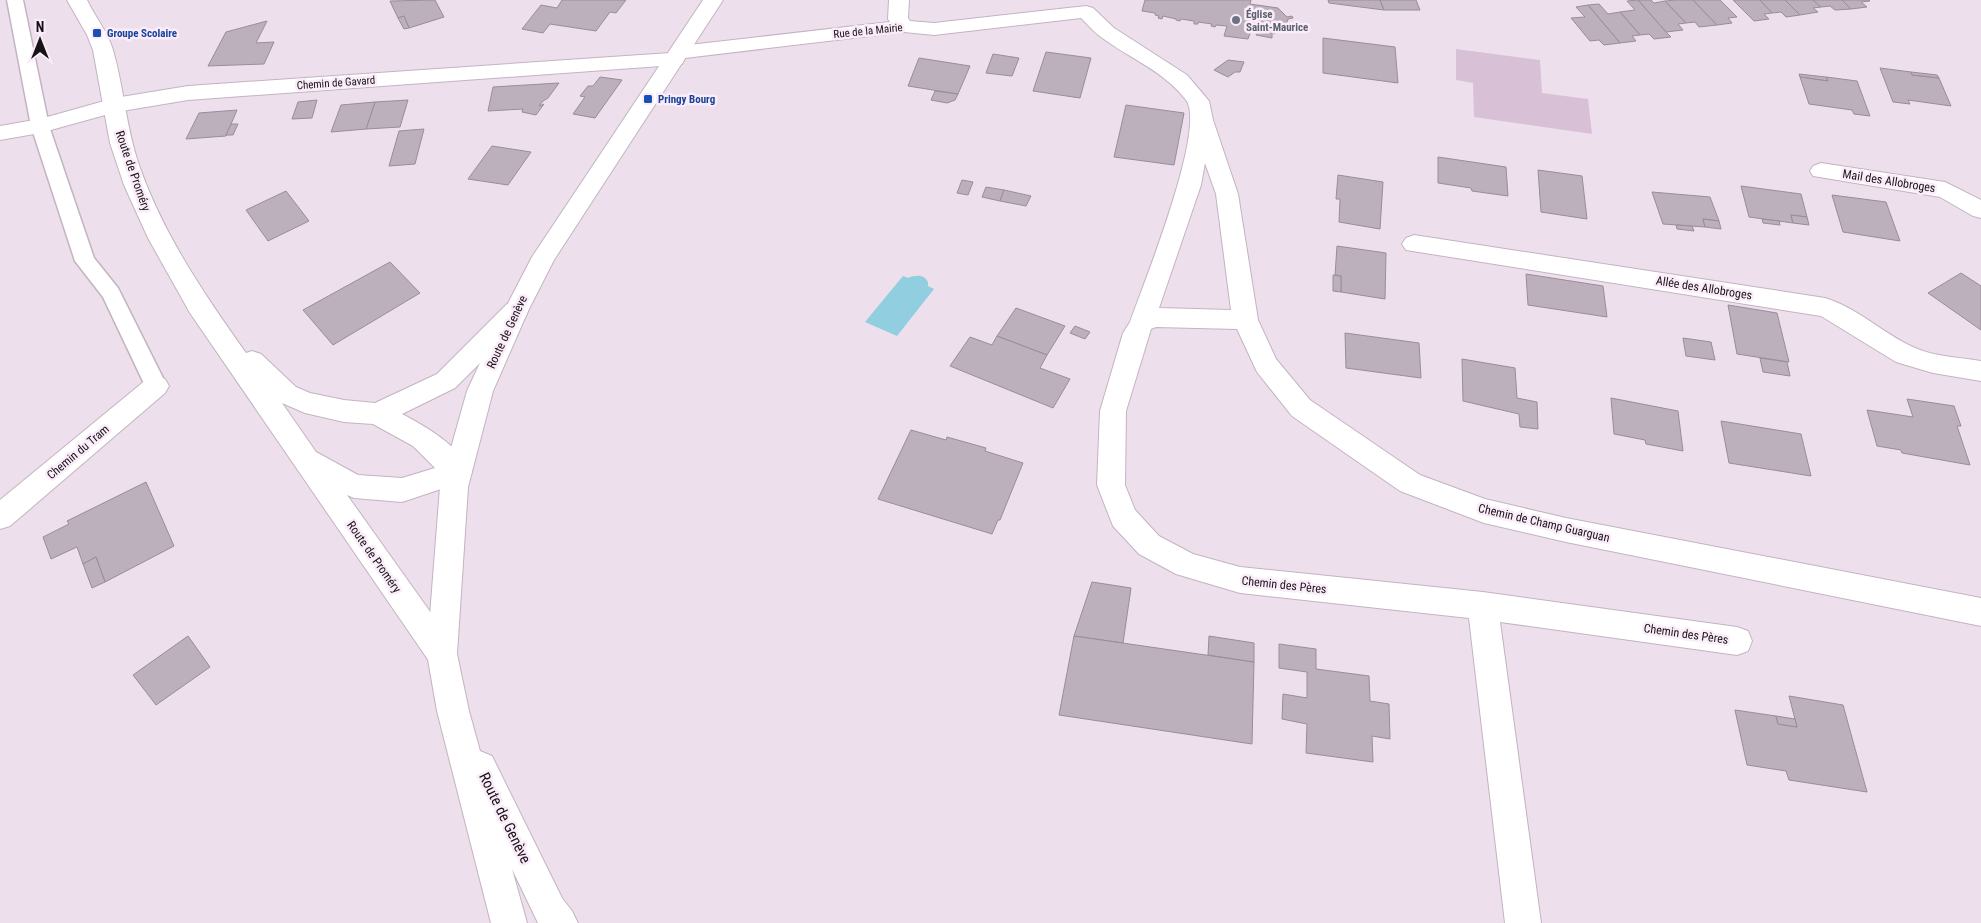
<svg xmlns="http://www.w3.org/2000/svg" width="1981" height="923" viewBox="0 0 1981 923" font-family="'Roboto Condensed',sans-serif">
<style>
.green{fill:#d8c0d7}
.water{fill:#91cedf}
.building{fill:#bdb0bd;stroke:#9a8d99}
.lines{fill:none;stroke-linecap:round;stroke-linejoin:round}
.service-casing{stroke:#c2b4c1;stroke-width:3}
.minor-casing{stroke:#c2b4c1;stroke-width:2}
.tertiary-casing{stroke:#c2b4c1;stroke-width:2}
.secondary-casing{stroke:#c2b4c1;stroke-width:2}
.service{fill:#fff;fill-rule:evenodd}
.minor{fill:#fff;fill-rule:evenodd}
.tertiary{fill:#fff;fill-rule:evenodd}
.secondary{fill:#fff;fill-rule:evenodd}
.worship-dot{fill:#6b7280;stroke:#faecf9;stroke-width:2}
.transit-dot{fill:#1a4fb4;stroke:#faecf9;stroke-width:2}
.labels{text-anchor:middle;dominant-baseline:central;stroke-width:5;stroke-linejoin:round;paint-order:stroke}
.far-worship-label{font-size:11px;font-weight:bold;fill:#5b616d;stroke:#faecf9;text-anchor:start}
.far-street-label{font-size:11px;fill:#181317;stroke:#faecf9}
.far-transit-label{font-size:11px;font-weight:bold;fill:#164399;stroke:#faecf9;text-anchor:start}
.street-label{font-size:12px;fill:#181317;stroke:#faecf9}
.near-street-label{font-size:15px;fill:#181317;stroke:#faecf9}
</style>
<rect width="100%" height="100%" fill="#eddfec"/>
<!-- green -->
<path class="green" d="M1456 49 1540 60 1542 93 1588 99 1592 134 1474 117 1473 83 1456 80Z"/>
<!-- water -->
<path class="water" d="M903 276 908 278C915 275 924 274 928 282V286L934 289 897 336 865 322Z"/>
<!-- building -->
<g class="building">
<path d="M435 0 444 17 409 28 404 16 398 18 390 1Z"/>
<path d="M562 0H626L616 13 610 12 596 31 550 24 543 33 522 29 541 5 557 8Z"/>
<path d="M1145 0H1251L1250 4 1278 8 1287 17 1292 16 1293 18 1288 19 1286 25 1289 26 1287 29 1284 27 1275 31 1277 32 1274 34 1272 33V38L1256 35 1258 29 1252 28 1248 39 1224 36 1227 26 1216 25 1215 27 1211 26 1212 24 1198 22V24H1194V21L1181 19 1180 21 1176 20V19L1163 16 1162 19 1158 18 1159 16 1155 15V13L1142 11Z"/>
<path d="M1328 0H1380L1384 10 1329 3Z"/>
<path d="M1380 0H1416L1420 10H1384Z"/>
<path d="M1638 0H1651L1654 3 1665 1 1686 23 1678 24 1683 30 1666 32Z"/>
<path d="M1638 0 1666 32 1671 37 1654 39 1649 34 1640 35 1620 12 1635 10 1627 1Z"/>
<path d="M1676 0H1693L1717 25 1699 27 1695 22 1686 23 1665 1Z"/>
<path d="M1693 0H1720L1737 17 1728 18 1732 23 1717 25Z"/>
<path d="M1733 0H1760L1772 13 1764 14 1769 19 1754 21Z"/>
<path d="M1760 0H1785L1800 15 1786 17 1781 12 1772 13Z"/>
<path d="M1785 0H1813L1821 7 1813 8 1818 12 1800 15Z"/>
<path d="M1813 0H1842L1851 9 1835 10 1830 6 1821 7Z"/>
<path d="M1842 0H1869L1870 1 1861 2 1867 7 1851 9Z"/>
<path d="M1599 4 1608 14 1620 12 1640 35 1632 36 1636 41 1620 43 1588 5Z"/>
<path d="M1588 5 1620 43 1604 45 1599 40 1590 41 1571 18 1585 17 1576 7Z"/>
<path d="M404 16 409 28 404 29 398 18Z"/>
<path d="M267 21 256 43 274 42 264 64 208 66 226 32Z"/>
<path d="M1323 38 1395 47 1398 83 1323 73Z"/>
<path d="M1046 52 1091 58 1080 98 1033 91Z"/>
<path d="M993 54 1019 58 1012 76 986 73Z"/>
<path d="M919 58 970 66 958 94 908 86Z"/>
<path d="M1228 60 1244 62 1240 72H1235L1228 77 1214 70Z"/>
<path d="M1880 68 1911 72 1912 75 1939 78 1951 106 1908 100 1910 104 1893 102Z"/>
<path d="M1911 72 1937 75 1939 78 1912 75Z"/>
<path d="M1799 74 1826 77 1828 81 1800 77Z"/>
<path d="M600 77 622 80 595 118 573 114 585 97 580 96 588 86H593Z"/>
<path d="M1800 77 1828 81 1826 77 1857 81 1870 116 1854 114 1852 110 1809 104Z"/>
<path d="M559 83 548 98 543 101 539 106 544 104 536 115 522 112 523 109 488 111 493 87Z"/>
<path d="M935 91 958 94 955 100 947 103 931 100Z"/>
<path d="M317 100 312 118 292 119 298 102Z"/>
<path d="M408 100 400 127 366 129 375 102Z"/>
<path d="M375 102 366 129 331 132 341 105Z"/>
<path d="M1126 105 1184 113 1174 165 1114 157Z"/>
<path d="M237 110 226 136 186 139 199 113Z"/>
<path d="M231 124H238L233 135H226Z"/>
<path d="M424 129 415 164 389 166 399 131Z"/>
<path d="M492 146 531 152 508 185 468 179Z"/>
<path d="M1438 157 1506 167 1508 196 1472 191 1471 188 1438 183Z"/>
<path d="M1538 170 1582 176 1587 219 1541 212Z"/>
<path d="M1338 175 1383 182 1380 229 1339 222 1340 199H1336Z"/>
<path d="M962 180 973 182 968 195 957 193Z"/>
<path d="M1741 186 1801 194 1807 217 1791 215 1793 223 1749 217Z"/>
<path d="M986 187 1004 190 1000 201 982 197Z"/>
<path d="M1004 190 1031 196 1026 206 1000 201Z"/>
<path d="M286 191 309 221 268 241 246 210Z"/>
<path d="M1652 192 1710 197 1719 221 1703 219 1705 227 1663 224Z"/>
<path d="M1832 195 1886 202 1900 241 1843 232Z"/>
<path d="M1791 215 1807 217 1809 225 1793 223Z"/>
<path d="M1703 219 1719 221 1721 229 1705 227Z"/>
<path d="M1762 219 1779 221 1780 225 1763 223Z"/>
<path d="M1676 225 1692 226 1694 231 1677 229Z"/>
<path d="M1337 246 1386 253 1385 299 1341 292V276L1335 275Z"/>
<path d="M390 262 420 293 333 345 303 310Z"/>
<path d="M1961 273 1981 286V330L1928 293Z"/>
<path d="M1526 274 1603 286 1607 317 1528 305Z"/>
<path d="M1333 275 1341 276V292L1333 291Z"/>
<path d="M1728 305 1777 313 1789 362 1737 354Z"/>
<path d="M1016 308 1065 326 1047 355 997 336Z"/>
<path d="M1075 326 1090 332 1085 339 1070 333Z"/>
<path d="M1345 333 1419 343 1421 378 1346 368Z"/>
<path d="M997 336 1047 355 1040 368 1070 379 1053 408 950 366 970 337 992 345Z"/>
<path d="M1683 338 1711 342 1715 360 1686 356Z"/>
<path d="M1760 358 1787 362 1790 376 1763 372Z"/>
<path d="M1462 359 1515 368 1517 398 1537 402 1538 429 1520 427 1519 414 1463 401Z"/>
<path d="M1611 398 1678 411 1683 451 1646 444 1645 440 1614 434Z"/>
<path d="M1907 399 1954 406 1961 426H1957L1970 465 1902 453 1901 450 1877 446 1867 410 1913 417Z"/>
<path d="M1721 421 1801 434 1811 476 1729 463Z"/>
<path d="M911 430 946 440 947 437 986 448 985 451 1023 463 1000 520H998L992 534 878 499Z"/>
<path d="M146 482 174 546 105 582 96 557 83 564 77 547 51 559 43 537 69 524 67 521Z"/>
<path d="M96 557 105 582 92 588 83 564Z"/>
<path d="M1092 582 1131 588 1123 643 1074 636Z"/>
<path d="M188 636 210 667 156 705 133 675Z"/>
<path d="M1074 636 1254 662 1252 744 1059 715Z"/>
<path d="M1209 636 1254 643V662L1208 655Z"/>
<path d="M1279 644 1316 649V669L1369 676 1370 701 1389 704 1390 739 1372 736 1373 762 1306 753 1307 724 1282 719 1283 694 1307 698V672L1279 668Z"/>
<path d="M1789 696 1843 705 1867 792 1789 780 1786 771 1747 765 1735 710 1776 716 1778 724 1797 727Z"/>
<path d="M1776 716 1795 719 1797 727 1778 724Z"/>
</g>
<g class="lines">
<defs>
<path id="service" d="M7 0H23L49 126 94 258 118 288 167 386 164 392 156 394 148 392 103 297 75 261 31 126Z"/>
<g id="minor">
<path d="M889 0H909L908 18 910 21 934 23 1086 6 1093 8 1114 28 1187 75 1209 101 1213 120 1238 194 1258 320 1276 359 1310 400 1420 475 1485 499 1566 518 1981 598V626L1566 542 1484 523 1400 491 1292 416 1257 372 1237 329 1156 327 1151 329 1126 411 1125 485 1135 510 1159 536 1193 554 1240 567 1483 592 1737 627 1748 631 1752 641 1748 651 1737 655 1500 622 1541 923H1505L1469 618 1240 593 1176 574 1139 554 1113 526 1097 485 1100 411 1123 333 1130 322C1143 285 1207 128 1186 100 1164 71 1129 58 1101 37 1094 32 1088 25 1081 18L934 35 904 32 685 58 682 64 675 65 188 100 116 112 40 133 0 140V126L40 119 115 98 188 86 670 53 673 48 680 46 890 22 888 19ZM1205 163 1216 194 1231 310 1159 308 1201 185Z"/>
<path d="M1821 163 1945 182 1981 200V218L1973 216 1940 197 1813 176 1810 171 1813 166Z"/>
<path d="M1414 235 1825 298C1858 308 1882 333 1913 347 1933 357 1959 357 1981 361V381L1933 373 1896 362 1821 316 1406 250 1402 244 1406 238Z"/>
<path d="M156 376 165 379 169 386 165 393 10 526 0 529V500L147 379Z"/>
</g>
<path id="tertiary" d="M67 0H87C95 17 108 32 113 50 124 88 126 128 139 165 163 234 204 294 246 353L252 351 261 354 296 387 310 393 344 400 375 403 437 374 507 304 516 302 525 304 528 311 525 318 455 388 402 414C427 427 459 446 472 472L468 480 402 502 354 498 347 495 453 644 457 654 453 664 442 668 431 664 190 313 148 238 124 185 110 143 93 50 87 35ZM282 403 305 413 344 422 373 424 413 446 435 468 402 478 358 475 316 452Z"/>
<path id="secondary" d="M703 0H723L554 260 528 311 493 391 468 487 457 654 469 711 480 751 492 756 562 898 572 911 578 923H538L512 869 527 923H491L437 711 427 654 440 487 467 391 504 311 532 257Z"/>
</defs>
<!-- service casing -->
<use href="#service" class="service-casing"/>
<!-- minor casing -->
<use href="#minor" class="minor-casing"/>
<!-- tertiary casing -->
<use href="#tertiary" class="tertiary-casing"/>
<!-- secondary casing -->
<use href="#secondary" class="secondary-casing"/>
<!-- service -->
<use href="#service" class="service"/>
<!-- minor -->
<use href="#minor" class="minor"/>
<!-- tertiary -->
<use href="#tertiary" class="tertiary"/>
<!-- secondary -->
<use href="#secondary" class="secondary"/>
</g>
<!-- markers -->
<circle class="worship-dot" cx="1236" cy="20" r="5"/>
<g class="transit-dot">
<rect x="92" y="28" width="10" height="10" rx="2.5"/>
<rect x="643" y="94" width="10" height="10" rx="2.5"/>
</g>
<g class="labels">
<!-- far-worship labels -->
<g class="far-worship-label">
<text x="1246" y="14">Église<tspan x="1246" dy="13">Saint-Maurice</tspan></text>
</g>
<!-- far-street labels -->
<g class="far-street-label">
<text transform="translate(868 31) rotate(-6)">Rue de la Mairie</text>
<text transform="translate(336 83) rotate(-4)">Chemin de Gavard</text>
</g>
<!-- far-transit labels -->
<g class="far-transit-label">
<text x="107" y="33">Groupe Scolaire</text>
<text x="658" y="99">Pringy Bourg</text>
</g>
<!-- street labels -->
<g class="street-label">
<text transform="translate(133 171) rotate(71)">Route de Proméry</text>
<text transform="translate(1889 181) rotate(9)">Mail des Allobroges</text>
<text transform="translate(1704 288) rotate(9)">Allée des Allobroges</text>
<text transform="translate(507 332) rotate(-65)">Route de Genève</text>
<text transform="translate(78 452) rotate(-40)">Chemin du Tram</text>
<text transform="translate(1544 523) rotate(13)">Chemin de Champ Guarguan</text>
<text transform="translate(374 557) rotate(55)">Route de Proméry</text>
<text transform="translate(1284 585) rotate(6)">Chemin des Pères</text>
<text transform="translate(1686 634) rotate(8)">Chemin des Pères</text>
</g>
<!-- near-street labels -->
<g class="near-street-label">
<text transform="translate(505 818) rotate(64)">Route de Genève</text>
</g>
</g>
<!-- north arrow -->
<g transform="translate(40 40)" stroke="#faecf9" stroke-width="4" paint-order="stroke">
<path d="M0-4L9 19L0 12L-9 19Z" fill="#181317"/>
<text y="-8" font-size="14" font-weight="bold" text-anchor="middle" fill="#181317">N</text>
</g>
</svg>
